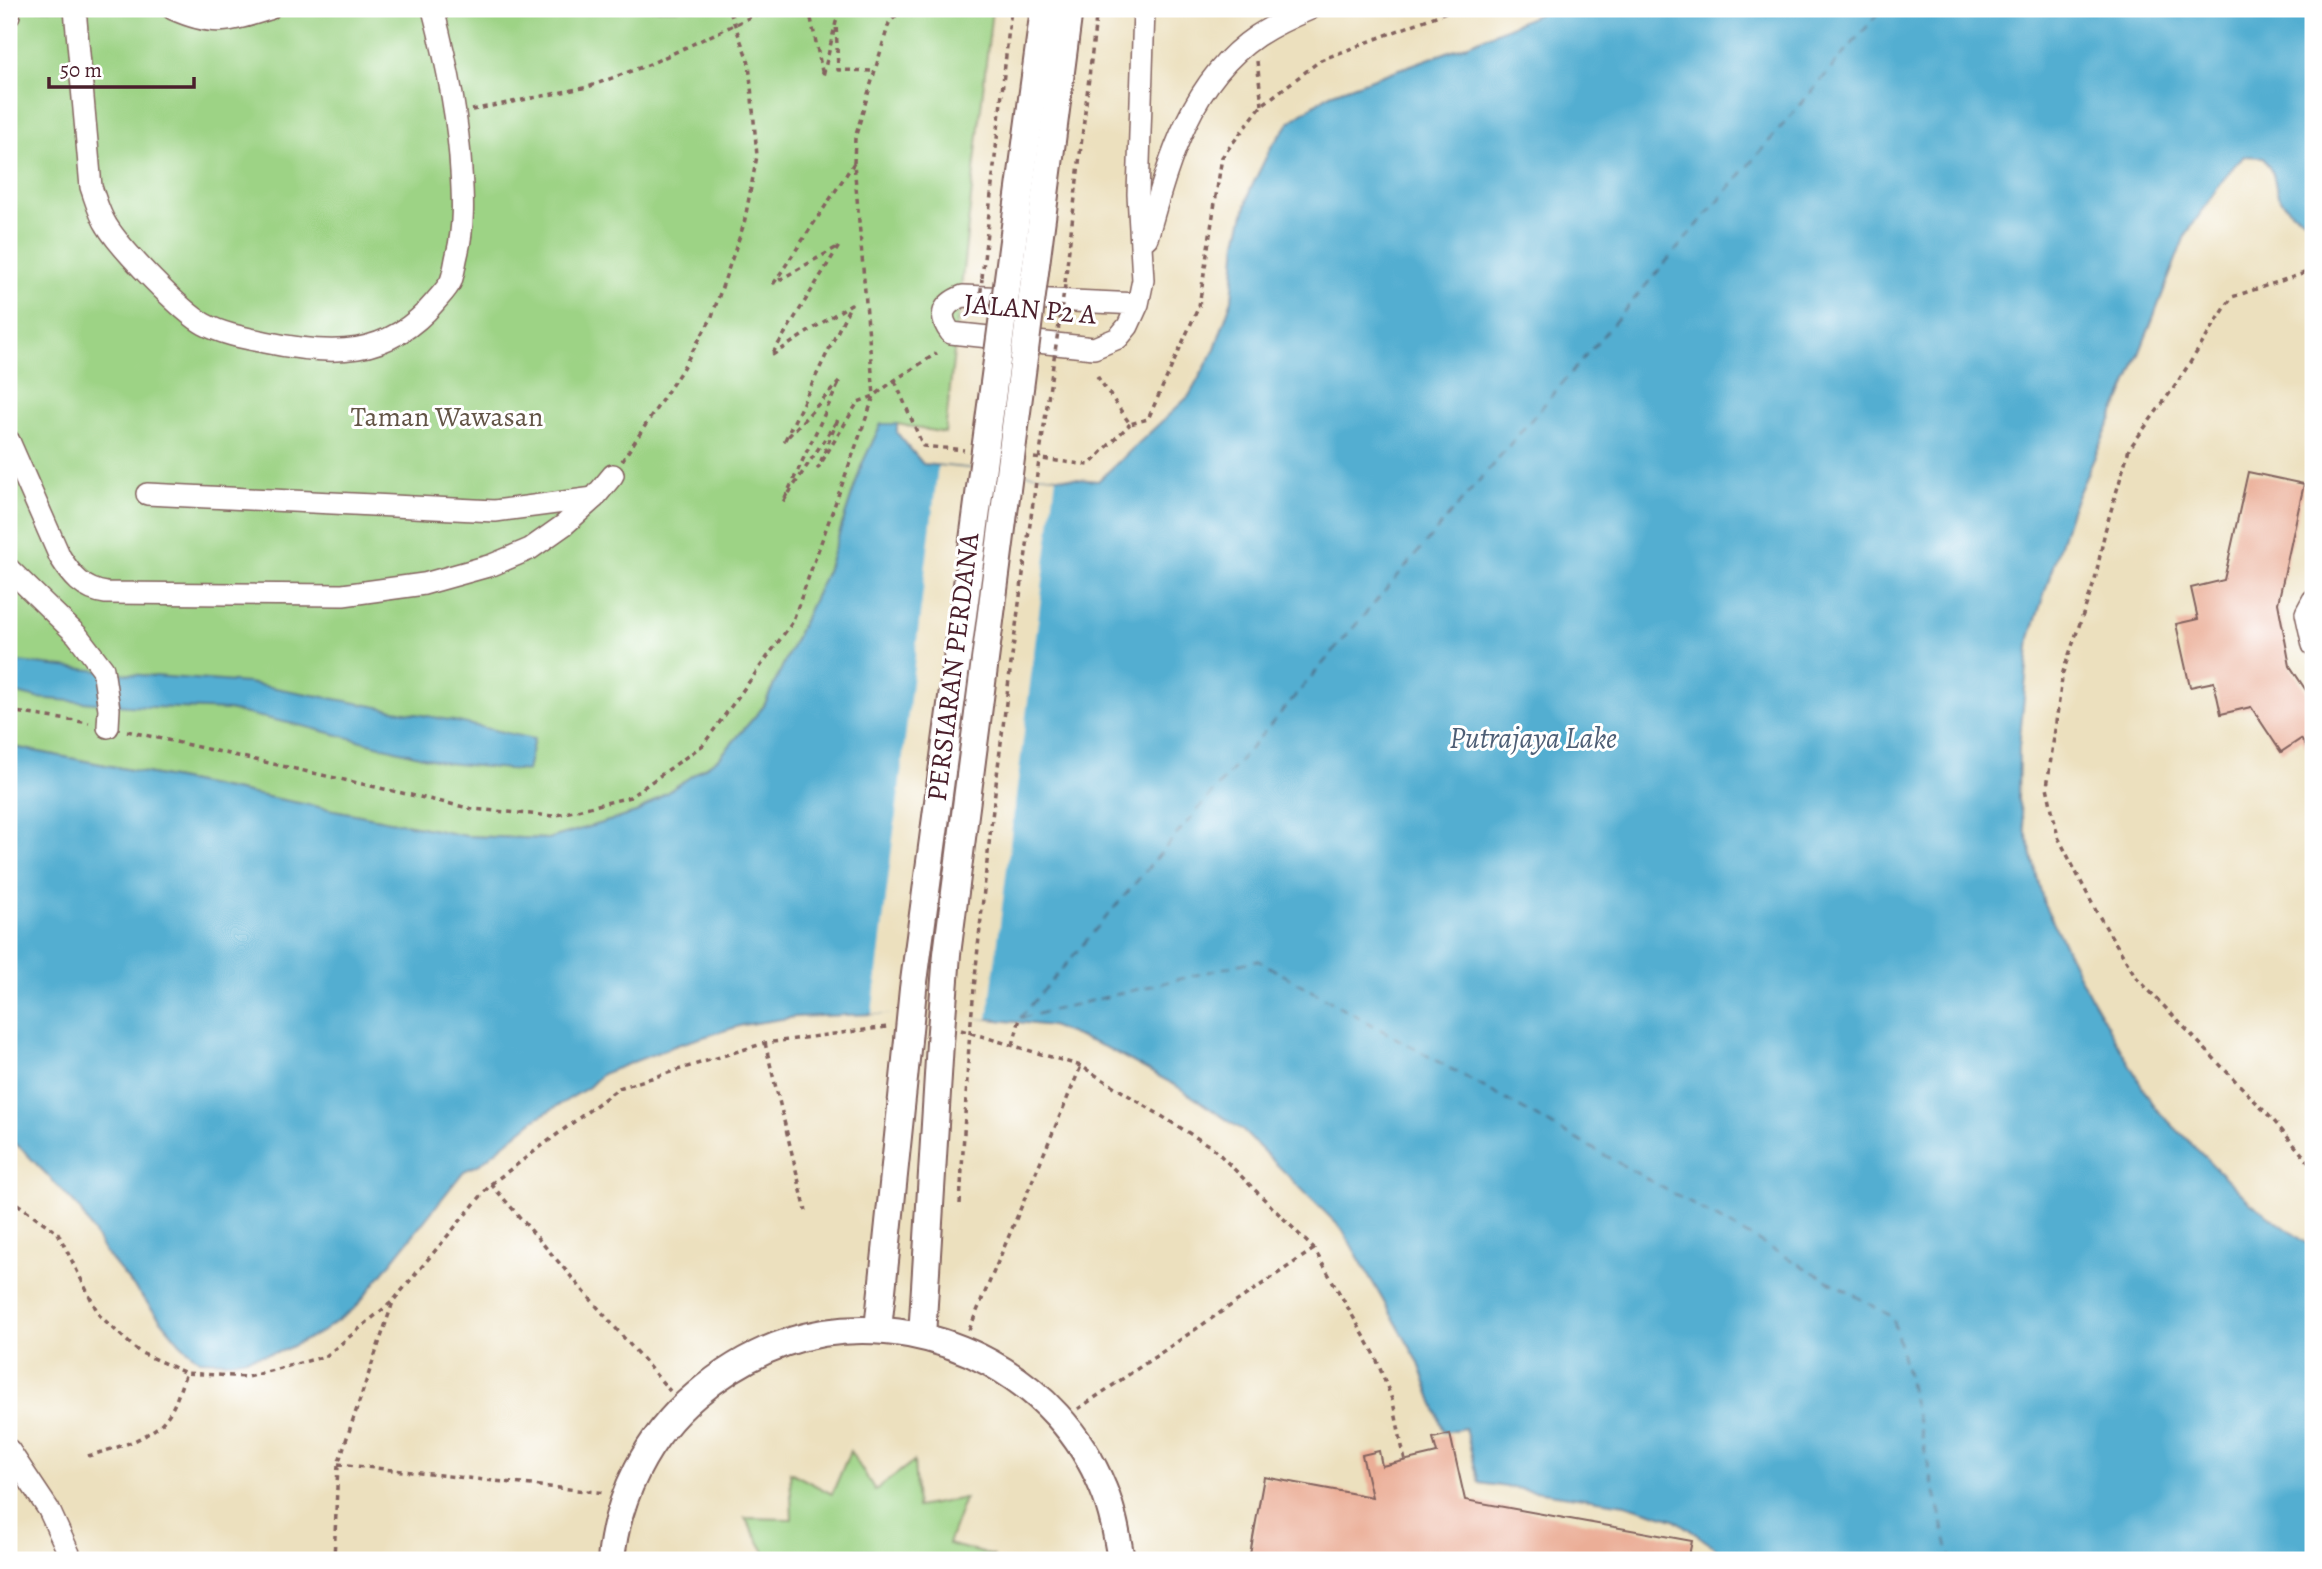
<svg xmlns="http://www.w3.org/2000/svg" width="2322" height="1569" viewBox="0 0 2322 1569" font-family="Alegreya,serif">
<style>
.green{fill:#9dd385;stroke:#747958;stroke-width:2}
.water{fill:#53aed1;stroke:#4e667e;stroke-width:2}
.pier{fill:#ece0be}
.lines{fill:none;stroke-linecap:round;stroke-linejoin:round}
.ferry{stroke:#4e5f76;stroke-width:2;stroke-dasharray:9 7;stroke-linecap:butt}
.building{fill:#ebae97}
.minor-casing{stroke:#83635e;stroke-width:24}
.major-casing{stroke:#83635e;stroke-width:30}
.path{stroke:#83635e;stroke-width:3.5;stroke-dasharray:5 5;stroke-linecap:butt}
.minor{stroke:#fff;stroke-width:21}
.major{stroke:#fff;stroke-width:26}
.major-bridge-casing{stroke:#83635e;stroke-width:30;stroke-linecap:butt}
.path-bridge{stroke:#83635e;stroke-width:3.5;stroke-dasharray:5 5;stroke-linecap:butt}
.major-bridge{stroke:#fff;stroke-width:26}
.labels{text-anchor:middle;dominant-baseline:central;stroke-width:6;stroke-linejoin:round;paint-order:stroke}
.street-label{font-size:28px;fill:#4a1f2b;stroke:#fff}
.park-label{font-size:28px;fill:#635546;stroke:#fff}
.water-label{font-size:30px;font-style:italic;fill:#4e5f76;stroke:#fff}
</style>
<rect width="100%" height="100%" fill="#fff"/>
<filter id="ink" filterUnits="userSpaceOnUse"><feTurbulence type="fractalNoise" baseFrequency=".0143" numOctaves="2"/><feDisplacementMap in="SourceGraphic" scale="14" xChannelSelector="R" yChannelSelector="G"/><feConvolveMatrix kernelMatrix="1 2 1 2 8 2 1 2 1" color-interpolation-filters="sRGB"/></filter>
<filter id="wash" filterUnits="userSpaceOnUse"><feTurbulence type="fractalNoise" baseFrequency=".00686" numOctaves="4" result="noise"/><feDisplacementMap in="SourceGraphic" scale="28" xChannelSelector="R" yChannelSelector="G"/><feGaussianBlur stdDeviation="1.57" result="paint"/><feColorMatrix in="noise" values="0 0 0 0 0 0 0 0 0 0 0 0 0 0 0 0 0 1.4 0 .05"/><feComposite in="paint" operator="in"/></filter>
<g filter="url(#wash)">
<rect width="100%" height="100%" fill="#ece0be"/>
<!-- green -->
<g class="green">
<path d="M9 9H992L945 433 897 424 881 425 862 464 827 571 764 706 720 757 636 813 548 839 466 836 9 746Z"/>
<path d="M850 1451 875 1490 914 1461 917 1507 965 1498 948 1544 994 1556 989 1560H887L883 1556 844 1555 837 1560H770L745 1518 792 1519 790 1472 832 1494Z"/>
</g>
<!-- water -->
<g class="water">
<path d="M1550 9H2313V224L2291 211 2278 196 2273 174 2263 157 2244 156 2228 173 2185 236 2129 380 2071 510 2030 638 2019 747 2018 800 2044 904 2083 983 2154 1107 2250 1202 2313 1248V1560H1733L1674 1519 1625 1504 1479 1483 1465 1428 1444 1432 1418 1361 1342 1229 1242 1130 1175 1085 1107 1048 1051 1026 928 1012 795 1017 743 1025 677 1045 602 1074 589 1087 534 1120 480 1164 464 1171 355 1308 322 1332 282 1351 232 1361 199 1360 180 1343 104 1251 79 1208 22 1149 9 1139V746L466 836 548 839 636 813 720 757 764 706 827 571 862 464 881 424H897V433L923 464 1098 481 1189 396 1214 351 1232 299 1237 241 1250 190 1271 147 1291 121 1330 94 1464 46Z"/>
<path d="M9 661 128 674 248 683 449 720 534 739 527 771 446 763 307 727 228 710 128 706 37 698 9 691Z"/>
<path d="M860 1550 877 1552 887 1560H837L852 1551Z"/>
</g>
<!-- pier -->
<path class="pier" d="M938 466 1056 477 988 1019 872 1014Z"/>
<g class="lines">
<!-- ferry -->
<g class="ferry">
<path d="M1020 1018 1882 9"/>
<path d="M1021 1018 1257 960 1893 1317 1951 1560"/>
</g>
</g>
<g id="blocks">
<!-- building -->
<g class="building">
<path d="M2248 472 2304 484 2278 603 2290 666 2313 701V757L2301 739 2281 752 2251 707 2221 714 2214 682 2190 687 2176 624 2198 619 2191 588 2224 580Z"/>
<path d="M1450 1434 1465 1500 1692 1541 1688 1560H1249L1264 1477 1372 1497 1362 1455 1379 1451 1382 1466 1437 1453 1433 1438Z"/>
</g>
</g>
</g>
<g filter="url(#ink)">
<use href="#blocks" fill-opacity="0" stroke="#83635e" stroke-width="2"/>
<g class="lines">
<defs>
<g id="minor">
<path d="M75 9 91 187C96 201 99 214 107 226 121 249 182 312 204 324 222 334 245 338 265 342 331 356 388 358 435 302 440 296 448 288 451 281 454 273 455 263 457 255 464 227 463 199 461 171 458 115 447 63 433 9"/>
<path d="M173 9C213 27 228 22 269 9"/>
<path d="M9 15 10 9"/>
<path d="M1147 238C1168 164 1189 82 1257 36 1274 25 1291 17 1310 9"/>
<path d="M1138 304 963 296C943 304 937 315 951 333L1094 348 1118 338 1128 326 1138 304 1143 280 1138 194 1144 9"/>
<path d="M9 441 60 557C72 576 83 590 106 593L343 595 424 584 492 565 530 549 564 525 594 498 613 475"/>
<path d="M147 494 495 511 594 498"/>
<path d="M9 569 77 635 103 669 109 709 108 727"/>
<path d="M2313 600 2306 613 2313 645"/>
<path d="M9 1450 49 1510 72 1560"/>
</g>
<g id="major">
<path d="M878 1329 908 1040"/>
<path d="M922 1336 940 1043"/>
<path d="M611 1560C617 1497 647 1436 696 1395 732 1364 776 1341 823 1333 939 1315 1059 1379 1103 1488 1113 1511 1117 1536 1121 1560"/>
</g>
</defs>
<!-- minor casing -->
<use href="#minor" class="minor-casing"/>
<!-- major casing -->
<use href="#major" class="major-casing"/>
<!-- path -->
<g class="path">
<path d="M809 9 823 76 836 22 838 70 875 71"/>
<path d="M1257 61 1262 105"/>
<path d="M472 110 588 87 650 64 768 9"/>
<path d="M854 163 774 283 839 246 771 356 851 304 785 440 840 381 783 502 838 419 818 468 858 402 874 396 854 163 855 138 889 23 903 9"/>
<path d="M2313 268 2302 274 2232 297 2175 386 2129 449 2105 531 2095 580 2063 672 2047 787 2058 837 2096 911 2136 977 2273 1120 2313 1167"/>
<path d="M982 278 1011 9"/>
<path d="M1065 283 1097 9"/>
<path d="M1097 376 1130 424 1148 419 1199 306 1222 157 1262 105 1321 60 1454 9"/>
<path d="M895 381 923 446 964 450"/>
<path d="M1034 458 1089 465 1130 424"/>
<path d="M622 461 681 371 711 319 744 224 757 156 749 63 729 9"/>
<path d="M9 711 89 723"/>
<path d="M127 731 473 809 553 816 630 797 703 745 792 623 874 396 895 380 937 353"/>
<path d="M961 1030 1081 1066 1213 1148 1314 1249 1374 1353 1393 1402 1405 1461"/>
<path d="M765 1043 806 1211"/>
<path d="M1013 1045 1020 1018"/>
<path d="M491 1184 670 1391"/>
<path d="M9 1198 58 1233 99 1315 139 1352 186 1373 247 1377 326 1356 393 1301 491 1184 619 1088 765 1043 887 1027"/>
<path d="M960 1204 969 1044"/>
<path d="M969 1330 1081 1066"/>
<path d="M1078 1409 1314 1249"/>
<path d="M88 1456C117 1447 157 1439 172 1409 178 1398 181 1385 186 1373"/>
<path d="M338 1464 605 1493"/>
<path d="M334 1560 338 1464 393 1302"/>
</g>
<!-- minor -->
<use href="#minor" class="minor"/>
<!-- major -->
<use href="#major" class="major"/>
<defs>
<g id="major-bridge">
<path d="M908 1040 913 989 1044 9"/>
<path d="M940 1043 947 954 1069 9"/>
</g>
</defs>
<!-- major-bridge casing -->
<use href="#major-bridge" class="major-bridge-casing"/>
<!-- path-bridge -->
<g class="path-bridge">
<path d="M979 312 982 279"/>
<path d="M969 1044C991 790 1027 537 1065 285"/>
</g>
<!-- major-bridge -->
<use href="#major-bridge" class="major-bridge"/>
</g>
</g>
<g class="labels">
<!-- street labels -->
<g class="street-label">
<text transform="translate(1030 309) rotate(5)">JALAN P2 A</text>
<text transform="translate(953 667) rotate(-83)">PERSIARAN PERDANA</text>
</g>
<!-- park labels -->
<g class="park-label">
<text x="447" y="417">Taman Wawasan</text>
</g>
<!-- water labels -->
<g class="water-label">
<text x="1533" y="738">Putrajaya Lake</text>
</g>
</g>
<!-- margin -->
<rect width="2322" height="1569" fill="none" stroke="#fff" stroke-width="35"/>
<!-- scale -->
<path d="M49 77v10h145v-10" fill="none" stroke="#4a1f2b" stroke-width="3.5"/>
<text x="60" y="77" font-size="21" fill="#4a1f2b" stroke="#ffffff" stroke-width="5" paint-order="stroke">50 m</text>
</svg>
